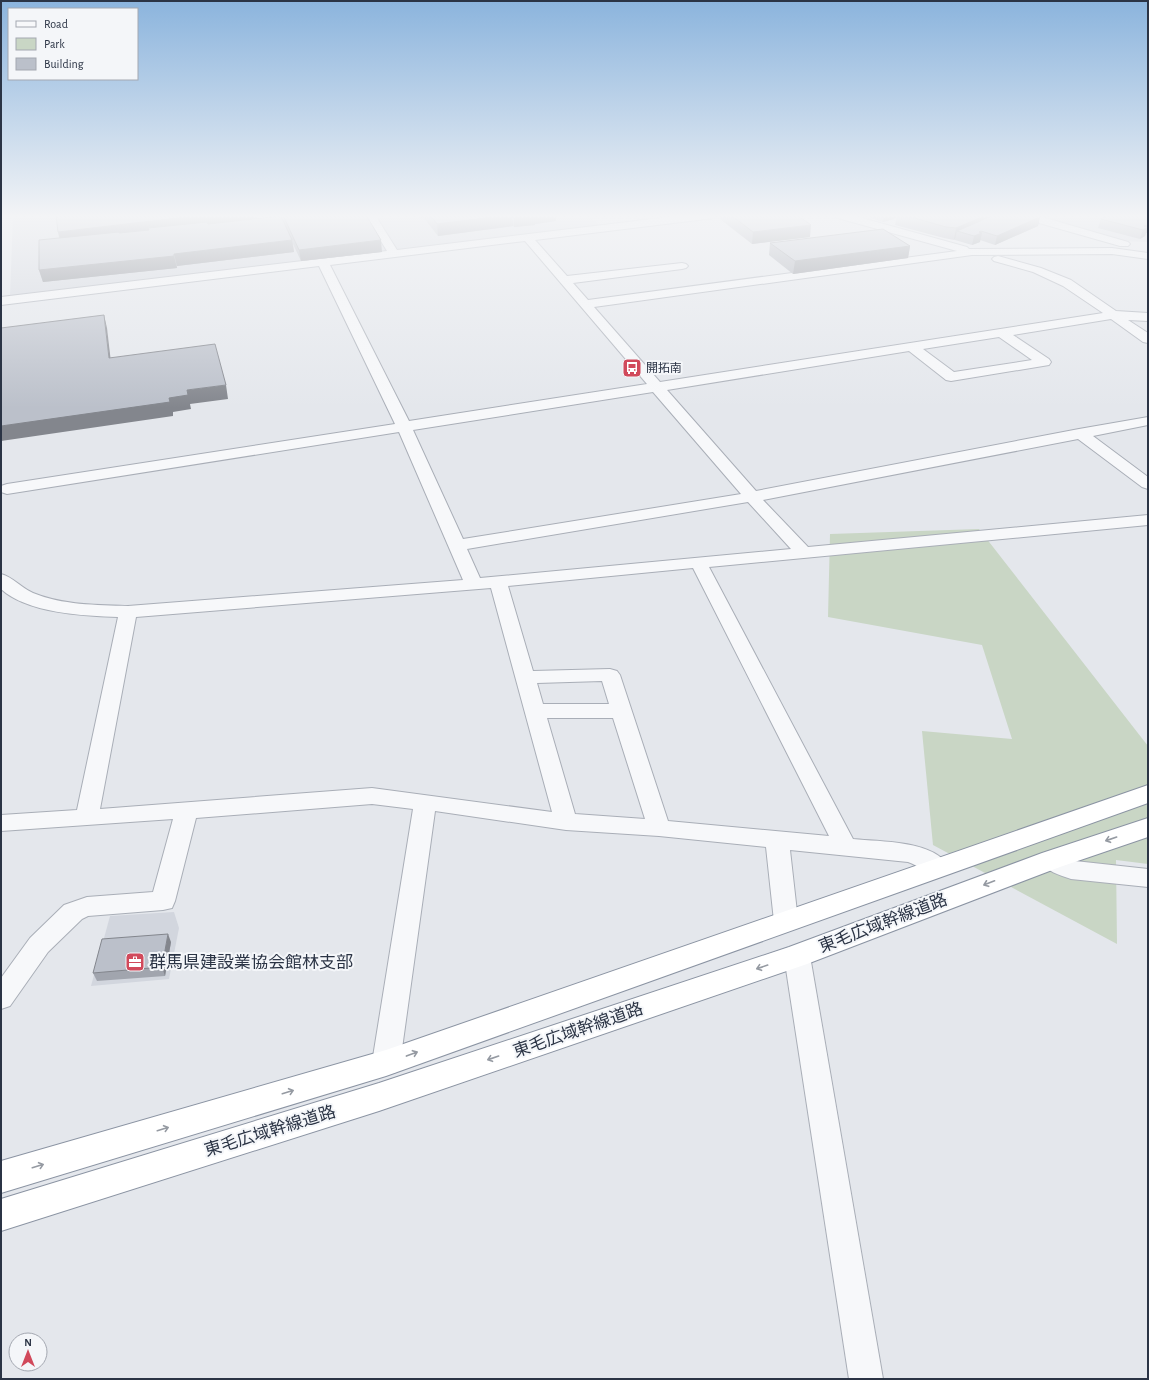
<svg xmlns="http://www.w3.org/2000/svg" width="1149" height="1380" viewBox="0 0 1149 1380" font-family="'Alegreya Sans','Noto Sans JP',sans-serif">
<style>
.built{fill:#d2d6de}
.green{fill:#c9d6c5}
.lines{fill:none;stroke-linecap:round;stroke-linejoin:round}
.minor-casing{stroke:#a9aeb7;stroke-width:2}
.highway-casing{stroke:#8b94a3;stroke-width:2}
.minor{fill:#f7f8fa;fill-rule:evenodd}
.highway{fill:#fff;fill-rule:evenodd}
.wall{fill:#a1a5ae}
.shaded-wall{fill:#83868d}
.building{fill:#bbc0ca;stroke:#83868d}
.oneway{stroke:#959aa2}
.labels{text-anchor:middle;dominant-baseline:central;stroke-width:4;stroke-linejoin:round;paint-order:stroke}
.far-poi-label{font-size:12px;fill:#2b3445;stroke:#f4f6f9;text-anchor:start}
.near-street-label{font-size:17px;fill:#2b3445;stroke:#f4f6f9}
.near-poi-label{font-size:17px;fill:#2b3445;stroke:#f4f6f9;text-anchor:start}
</style>
<rect width="100%" height="100%" fill="#e4e7ec"/>
<!-- built -->
<g class="built">
<path d="M13 215H589L600 226 10 296Z"/>
<path d="M1029 215H1148V242L1118 241Z"/>
<path d="M174 912 179 928 169 979 91 986 110 916Z"/>
</g>
<!-- green -->
<path class="green" d="M979 529 1148 746V864L1116 860 1117 944 933 845 922 731 1012 739 982 645 828 617 830 534Z"/>
<g class="lines">
<defs>
<g id="minor">
<path d="M365 215H375L397 250 685 215H719L714 218 535 240 567 276 682 263 686 264 688 266 686 268 682 269 573 283 588 300 957 251 834 217 833 215H851L967 247 969 249 1112 248 1148 253V259L1112 254 972 255 594 307 660 382 1103 313 1063 286 1033 272 994 261 992 259 994 257 998 256 1041 268 1071 280 1116 311 1148 313V321L1128 320 1148 333V343L1143 342 1111 319 1013 335 1049 359 1051 362 1049 365 951 381 946 380 909 351 667 390 756 491 1079 429 1148 417V425L1093 436 1148 477V489L1142 487 1078 439 763 500 808 547 1148 515V525L709 567 853 839C881 842 935 840 950 868L946 874C929 880 923 867 908 862L790 850 798 921 795 928 786 931 777 928 774 921 766 847 659 836 566 830 435 811 400 1063 396 1072 386 1075 376 1072 372 1063 413 809 372 804 196 818 175 901 172 908 163 910 88 916 82 919 48 952 10 1006 1 1009V978L30 938 64 905 87 897 153 892 173 819 1 831V815L77 810 118 617C84 616 27 613 1 589V574C13 577 21 588 33 593 62 605 96 605 128 606L463 580 399 432 7 494 1 492V486L7 484 395 424 319 266 1 305V297L387 251ZM525 241 647 384 409 421 330 265ZM999 337 1032 360 954 372 923 349ZM653 392 741 494 463 539 413 430ZM748 502 791 549 480 578 467 549ZM693 568 829 836 668 821 620 675 617 671 610 669 533 671 508 586ZM491 588 552 812 372 788 100 809 136 617ZM602 681 609 704H543L537 683ZM547 718H613L645 819 575 814Z"/>
<path d="M1017 215H1035L1128 242 1130 244 1128 246H1120L1018 217Z"/>
<path d="M1051 851 1075 861 1148 869V887L1071 879C1060 875 1045 871 1039 860L1043 854Z"/>
<path d="M797 946 806 949 810 956 883 1379H849L784 956 788 949Z"/>
</g>
<g id="highway">
<path d="M1148 785V803L386 1076 1 1193V1161L386 1050Z"/>
<path d="M1148 818V837L1060 867 807 964 379 1111 1 1231V1199L379 1083 789 947 1042 853Z"/>
</g>
</defs>
<!-- minor casing -->
<use href="#minor" class="minor-casing"/>
<!-- highway casing -->
<use href="#highway" class="highway-casing"/>
<!-- minor -->
<use href="#minor" class="minor"/>
<!-- highway -->
<use href="#highway" class="highway"/>
</g>
<!-- wall -->
<g class="wall">
<path d="M56 215H257V218L284 223 283 215 382 252 301 261 293 244 294 252 177 266V268L43 282 39 270 59 238Z"/>
<path d="M418 215H556V221L535 224V225L514 227 513 226 438 236 423 217 420 218Z"/>
<path d="M720 215H797L810 237 752 244 720 219Z"/>
<path d="M861 215H1033L1040 217 1038 226 995 245 980 240V242L972 245 955 240V239L954 240 944 238 895 225 897 218 883 222Z"/>
<path d="M1148 215V233H1146L1145 236 1140 239 1098 228 1101 219Z"/>
<path d="M770 243 910 246 908 258 793 274 769 255Z"/>
<path d="M171 942 165 976 97 981 93 973Z"/>
</g>
<!-- shaded-wall -->
<g class="shaded-wall">
<path d="M203 215H257L258 221 61 243 58 232Z"/>
<path d="M420 215H423V217L420 218Z"/>
<path d="M508 215H512L513 226 438 236 437 224Z"/>
<path d="M519 215H556V221L535 224V225L514 227V216Z"/>
<path d="M885 215H897V218L883 222Z"/>
<path d="M987 215H1010L957 231 955 239 954 240 956 228Z"/>
<path d="M1040 217 1038 226 995 245 997 236Z"/>
<path d="M811 225 810 237 752 244 753 232Z"/>
<path d="M1148 225V233H1146L1145 236 1140 239 1144 226Z"/>
<path d="M981 231V234L982 233 980 242 972 245 974 236Z"/>
<path d="M292 240 294 252 177 266 174 254Z"/>
<path d="M381 240 382 252 301 261 299 250Z"/>
<path d="M910 246 908 258 793 274 795 261Z"/>
<path d="M174 256 177 268 43 282 39 270Z"/>
<path d="M104 315 107 328 112 371 109 358Z"/>
<path d="M226 385 228 399 190 404 191 409 173 412V416L1 441V426L169 398 187 390Z"/>
<path d="M168 934 171 942 165 976 162 967Z"/>
</g>
<!-- building -->
<g class="building">
<path d="M56 215H203L58 232Z"/>
<path d="M283 215H366L381 240 299 250Z"/>
<path d="M430 215H508L437 224Z"/>
<path d="M731 215H797L811 225 753 232Z"/>
<path d="M904 215H987L956 228 946 227Z"/>
<path d="M994 215H1033L1040 217 997 236 981 231 979 232 982 233 974 236 957 231Z"/>
<path d="M1108 215H1148V225L1144 226 1148 227 1143 230 1101 219Z"/>
<path d="M281 216 292 240 174 254V256L39 270V240L119 232V233L149 230 148 228 207 222 208 224Z"/>
<path d="M883 229 910 246 795 261 770 243Z"/>
<path d="M104 315 109 358 215 344 226 385 187 390 188 395 169 398 170 402 1 426V328Z"/>
<path d="M168 934 162 967 93 973 102 939Z"/>
</g>
<!-- one-way arrows -->
<defs><path id="oneway-shaft" d="M-6 0H5M1.5-3L5.5 0L1.5 3" fill="none" stroke-width="1.6" stroke-linecap="round" stroke-linejoin="round"/></defs>
<g class="oneway">
<use href="#oneway-shaft" transform="translate(1111 839) rotate(161)"/>
<use href="#oneway-shaft" transform="translate(989 883) rotate(159)"/>
<use href="#oneway-shaft" transform="translate(762 967) rotate(161)"/>
<use href="#oneway-shaft" transform="translate(412 1054) rotate(-20)"/>
<use href="#oneway-shaft" transform="translate(493 1058) rotate(161)"/>
<use href="#oneway-shaft" transform="translate(288 1092) rotate(-17)"/>
<use href="#oneway-shaft" transform="translate(163 1129) rotate(-17)"/>
<use href="#oneway-shaft" transform="translate(38 1166) rotate(-17)"/>
</g>
<!-- sky -->
<linearGradient id="sky" x2="0" y2="1"><stop stop-color="#8bb4dd"/><stop offset="0.53" stop-color="#f3f4f6"/><stop offset="1" stop-color="#f3f4f6" stop-opacity="0"/></linearGradient>
<rect width="1149" height="408" fill="url(#sky)"/>
<!-- icons -->
<defs>
<symbol id="bus-square" viewBox="-11 -11 22 22"><rect x="-9" y="-9" width="18" height="18" rx="4" fill="#d1495b" stroke="#f4f6f9"/><path d="M-5-6H5V4H4V6H2V4H-2V6H-4V4H-5ZM-3.5-4V0h7V-4ZM-3.5 1.2v1.5H-2V1.2ZM2 1.2v1.5H3.5V1.2Z" fill="#fff"/></symbol>
<symbol id="office-square" viewBox="-11 -11 22 22"><rect x="-9" y="-9" width="18" height="18" rx="4" fill="#d1495b" stroke="#f4f6f9"/><path d="M-6-3h4V-5.5h4V-3h4V5H-6ZM-1-4.5V-3h2v-1.5ZM-6 0V1H6V0Z" fill="#fff"/></symbol>
</defs>
<g fill-rule="evenodd">
<use href="#bus-square" x="621" y="357" width="22" height="22"/>
<use href="#office-square" x="124" y="951" width="22" height="22"/>
</g>
<g class="labels">
<!-- far-poi labels -->
<g class="far-poi-label">
<text x="646" y="368">開拓南</text>
</g>
<!-- near-street labels -->
<g class="near-street-label">
<text transform="translate(883 923) rotate(-21)">東毛広域幹線道路</text>
<text transform="translate(578 1030) rotate(-19)">東毛広域幹線道路</text>
<text transform="translate(270 1131) rotate(-17)">東毛広域幹線道路</text>
</g>
<!-- near-poi labels -->
<g class="near-poi-label">
<text x="149" y="962">群馬県建設業協会館林支部</text>
</g>
</g>
<!-- border -->
<rect width="1149" height="1380" fill="none" stroke="#2b3445" stroke-width="4"/>
<!-- legend -->
<rect x="8" y="8" width="130" height="72" fill="#f4f6f9" stroke="#a4a8b1"/>
<rect x="16" y="21" width="20" height="6" fill="#f7f8fa" stroke="#a4a8b1"/>
<text x="44" y="28" font-size="12" fill="#2b3445">Road</text>
<rect x="16" y="38" width="20" height="12" fill="#c9d6c5" stroke="#a4a8b1"/>
<text x="44" y="48" font-size="12" fill="#2b3445">Park</text>
<rect x="16" y="58" width="20" height="12" fill="#bbc0ca" stroke="#a4a8b1"/>
<text x="44" y="68" font-size="12" fill="#2b3445">Building</text>
<!-- north arrow -->
<g transform="translate(28 1352)"><circle r="19" fill="#f4f6f9" stroke="#a4a8b1"/>
<path d="M0-3L7 15L0 10L-7 15Z" fill="#d1495b"/>
<text y="-6" font-size="11" font-weight="bold" text-anchor="middle" fill="#2b3445">N</text>
</g>
</svg>
